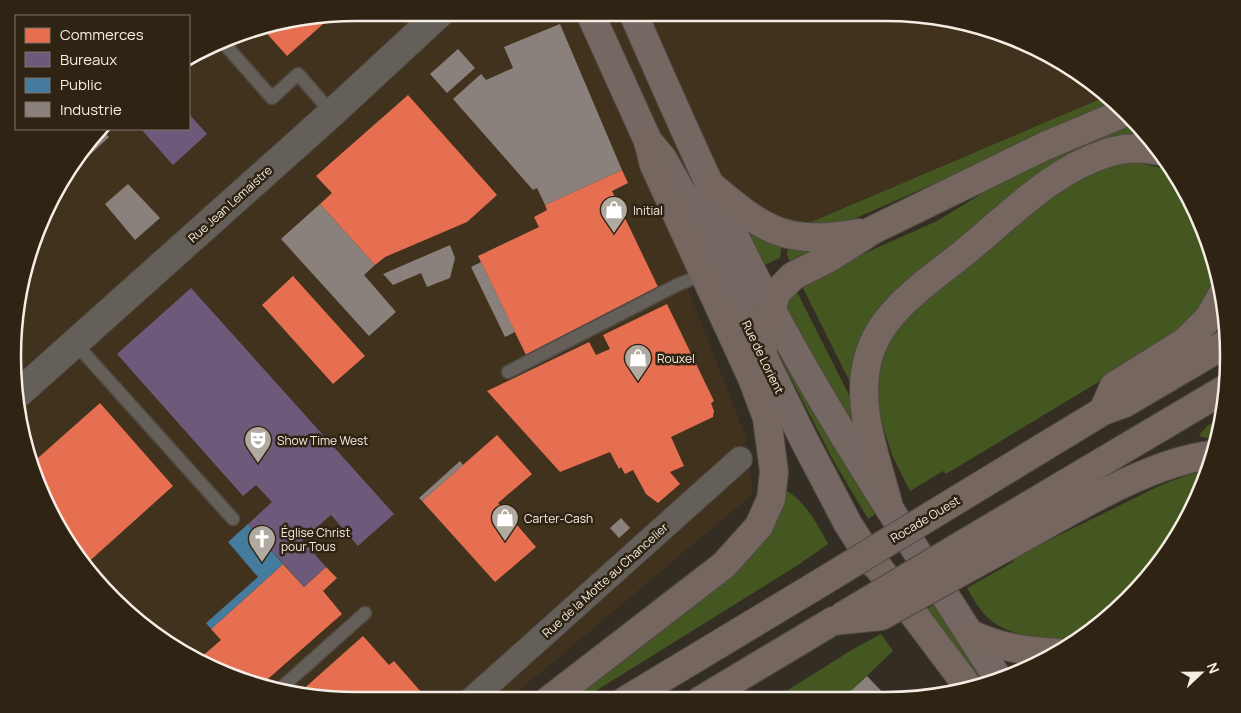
<svg xmlns="http://www.w3.org/2000/svg" width="1241" height="713" viewBox="0 0 1241 713" font-family="Manrope,sans-serif">
<style>
.built{fill:#41321e}
.green{fill:#445721}
.shops{fill:#e76f51}
.offices{fill:#6d597a}
.public{fill:#457b9d}
.industry{fill:#8a817c}
.lines{fill:none;stroke-linecap:round;stroke-linejoin:round}
.service-casing{stroke:#4f4941;stroke-width:15}
.minor-casing{stroke:#4f4941;stroke-width:26}
.tertiary-casing{stroke:#4f4941;stroke-width:30}
.primary-casing{stroke:#4f4941;stroke-width:30}
.trunk-casing{stroke:#4f4941;stroke-width:30}
.service{stroke:#645f59;stroke-width:12}
.minor{stroke:#645f59;stroke-width:24}
.tertiary{stroke:#645f59;stroke-width:28}
.primary{stroke:#756862;stroke-width:28}
.trunk{stroke:#756660;stroke-width:28}
.trunk-bridge-casing{stroke:#4f4941;stroke-width:30;stroke-linecap:butt}
.trunk-bridge{stroke:#756660;stroke-width:28}
.labels{text-anchor:middle;dominant-baseline:central;stroke-width:5;stroke-linejoin:round;paint-order:stroke}
.street-label{font-size:12px;fill:#f5ede3;stroke:#2f2414}
.poi-label{font-size:12px;fill:#f5ede3;stroke:#2f2414;text-anchor:start}
.rim{fill:none;stroke:#f5ede3;stroke-width:2.5}
</style>
<rect width="100%" height="100%" fill="#342d24"/>
<!-- built -->
<path class="built" d="M357 13H907L995 31 1075 70 1107 96 683 276 745 435 753 494 508 700H334L246 682 166 643 84 566 31 467 13 357 24 267 71 165 105 129H189V61L246 31Z"/>
<!-- green -->
<g class="green">
<path d="M1107 96 1116 104 833 228 804 225Z"/>
<path d="M1131 118 1151 141 1131 139 901 294 855 392 800 282 937 221 994 186Z"/>
<path d="M1137 162 1173 171 1202 225 1217 272 1214 281 1195 316 1165 342 946 474 943 471 910 491 892 455 880 417 877 398 878 350 899 324 1026 214 1089 171 1120 163Z"/>
<path d="M745 229 782 241 780 258 763 266Z"/>
<path d="M789 243 820 247 791 264 787 255Z"/>
<path d="M794 286 851 399 860 439 782 302Z"/>
<path d="M778 343 879 511 868 519 832 458 775 347Z"/>
<path d="M1223 417 1217 439 1201 437 1199 435 1207 426Z"/>
<path d="M1208 470C1194 515 1161 567 1128 600 1111 616 1091 628 1073 642L1021 639 1022 635C990 625 983 616 967 588L1013 562 1015 557 1157 487 1182 477Z"/>
<path d="M784 489C806 502 816 522 828 544L798 565 581 700H559L632 645Z"/>
<path d="M938 603 990 683 980 685 924 610Z"/>
<path d="M881 634 893 651 841 700H772L850 651Z"/>
</g>
<!-- shops -->
<g class="shops">
<path d="M331 17 287 56 262 28Z"/>
<path d="M408 95 497 195 467 222 385 257 375 265 320 204 332 193 316 176Z"/>
<path d="M622 170 628 183 612 191 660 291 526 355 478 256 539 227 534 217 547 210 545 205Z"/>
<path d="M293 276 365 356 333 384 262 305Z"/>
<path d="M667 304 714 401 711 403 714 411 713 417 671 437 684 466 670 472 680 484 658 503 646 494 633 470 625 474 621 467 619 469 610 452 560 472 487 391 589 342 596 355 610 349 603 335Z"/>
<path d="M100 403 173 486 84 566 30 465Z"/>
<path d="M497 435 532 474 498 503 536 547 495 582 422 501Z"/>
<path d="M283 564 304 587 326 567 337 578 323 591 342 614 261 685 246 682 238 674 235 677 199 659 221 640 211 629Z"/>
<path d="M363 636 389 665 394 661 422 693 414 700H334L299 693Z"/>
</g>
<!-- offices -->
<g class="offices">
<path d="M189 114 207 134 173 165 141 129H189Z"/>
<path d="M191 288 394 514 358 546 331 515 302 540 326 567 304 587 248 524 272 502 256 485 243 496 117 354Z"/>
</g>
<!-- public -->
<path class="public" d="M248 524 283 564 211 629 206 623 258 577 228 542Z"/>
<!-- industry -->
<g class="industry">
<path d="M560 24 622 170 545 205 537 188 533 190 453 99 481 74 486 80 513 68 504 47Z"/>
<path d="M458 49 475 68 447 93 430 74Z"/>
<path d="M103 131 109 137 65 178 71 165Z"/>
<path d="M128 184 160 218 135 240 105 204Z"/>
<path d="M320 204 375 265 364 275 396 312 369 336 281 239Z"/>
<path d="M450 245 455 258 450 278 427 287 421 273 393 285 383 274Z"/>
<path d="M481 262 515 332 505 337 471 267Z"/>
<path d="M460 461 463 465 422 501 419 498Z"/>
<path d="M621 518 630 528 619 538 610 528Z"/>
<path d="M867 676 890 700H841Z"/>
</g>
<g class="lines">
<defs>
<g id="service">
<path d="M228 48 272 98 298 74 332 113"/>
<path d="M75 343 233 519"/>
<path d="M508 372 679 284 703 275"/>
<path d="M280 689 365 613"/>
</g>
<path id="minor" d="M471 700 740 459"/>
<path id="tertiary" d="M19 393 332 113 440 13"/>
<g id="primary">
<path d="M590 13 648 141 663 159 690 207 804 440 848 524 873 563"/>
<path d="M633 13C682 125 731 237 791 345 855 460 929 569 999 680"/>
</g>
<g id="trunk">
<path d="M708 183C764 230 784 246 859 233"/>
<path d="M762 354 771 308 777 292 793 276 829 258 873 230 1045 146 1126 112"/>
<path d="M1103 411 1114 386 1186 341 1209 318 1222 295"/>
<path d="M960 498 1103 411 1125 403 1227 343"/>
<path d="M888 503C876 457 854 404 869 355 873 343 878 332 886 322 907 294 938 274 965 252 1008 217 1052 170 1107 153 1123 148 1142 147 1159 151"/>
<path d="M982 533 1225 389"/>
<path d="M860 543 969 688"/>
<path d="M995 553C1056 521 1144 462 1212 455"/>
<path d="M969 633C999 648 1026 651 1059 653"/>
<path d="M549 700 724 565 759 526 771 499 774 472 767 418 752 378 654 165 648 141"/>
<path d="M626 700 812 588"/>
<path d="M701 700 833 621"/>
</g>
</defs>
<!-- service casing -->
<use href="#service" class="service-casing"/>
<!-- minor casing -->
<use href="#minor" class="minor-casing"/>
<!-- tertiary casing -->
<use href="#tertiary" class="tertiary-casing"/>
<!-- primary casing -->
<use href="#primary" class="primary-casing"/>
<!-- trunk casing -->
<use href="#trunk" class="trunk-casing"/>
<!-- service -->
<use href="#service" class="service"/>
<!-- minor -->
<use href="#minor" class="minor"/>
<!-- tertiary -->
<use href="#tertiary" class="tertiary"/>
<!-- primary -->
<use href="#primary" class="primary"/>
<!-- trunk -->
<use href="#trunk" class="trunk"/>
<defs>
<g id="trunk-bridge">
<path d="M812 588 960 498"/>
<path d="M841 617 982 533"/>
<path d="M833 621 881 616 995 553"/>
</g>
</defs>
<!-- trunk-bridge casing -->
<use href="#trunk-bridge" class="trunk-bridge-casing"/>
<!-- trunk-bridge -->
<use href="#trunk-bridge" class="trunk-bridge"/>
</g>
<!-- icons -->
<defs>
<symbol id="shop-pin" viewBox="-11 -11 22 30"><path d="M0 17L-7.5 6A9.5 9.5 0 1 1 7.5 6Z" fill="#b1aaa0" stroke="#2f2414"/><path d="M-5-2.5h2.3a2.7 3.5 0 0 1 5.4 0H5L5.5 6h-11ZM-1.5-2.5h3a1.5 2.3 0 0 0-3 0Z" fill="#fff"/></symbol>
<symbol id="theatre-pin" viewBox="-11 -11 22 30"><path d="M0 17L-7.5 6A9.5 9.5 0 1 1 7.5 6Z" fill="#b1aaa0" stroke="#2f2414"/><path d="M-5-5.5Q0-4 5-5.5V0Q5 5 0 6Q-5 5-5 0ZM-3.3-2.5H-1v1.5H-3.3ZM1-2.5H3.3v1.5H1ZM-2.8 1Q0 5.5 2.8 1Z" fill="#fff"/></symbol>
<symbol id="church-pin" viewBox="-11 -11 22 30"><path d="M0 17L-7.5 6A9.5 9.5 0 1 1 7.5 6Z" fill="#b1aaa0" stroke="#2f2414"/><path d="M-1.2-6h2.4v3.5h3.3v2.4h-3.3V6h-2.4V-.1h-3.3v-2.4h3.3Z" fill="#fff"/></symbol>
</defs>
<g fill-rule="evenodd">
<use href="#shop-pin" x="598" y="194" width="32" height="43"/>
<use href="#shop-pin" x="622" y="342" width="32" height="43"/>
<use href="#theatre-pin" x="242" y="424" width="32" height="43"/>
<use href="#shop-pin" x="489" y="502" width="32" height="43"/>
<use href="#church-pin" x="246" y="523" width="32" height="43"/>
</g>
<g class="labels">
<!-- street labels -->
<g class="street-label">
<text transform="translate(230 204) rotate(-42)">Rue Jean Lemaistre</text>
<text transform="translate(763 357) rotate(64)">Rue de Lorient</text>
<text transform="translate(925 519) rotate(-31)">Rocade Ouest</text>
<text transform="translate(605 580) rotate(-42)">Rue de la Motte au Chancelier</text>
</g>
<!-- poi labels -->
<g class="poi-label">
<text x="633" y="210">Initial</text>
<text x="657" y="358">Rouxel</text>
<text x="277" y="440">Show Time West</text>
<text x="524" y="518">Carter-Cash</text>
<text x="281" y="532">Église Christ<tspan x="281" dy="14">pour Tous</tspan></text>
</g>
</g>
<!-- crop -->
<path d="M0 0H1241V713H0ZM356 21H885A335 335 0 0 1 1220 356V357A335 335 0 0 1 885 692H356A335 335 0 0 1 21 357V356A335 335 0 0 1 356 21Z" fill="#2f2414" fill-rule="evenodd"/>
<path class="rim" d="M356 21H885A335 335 0 0 1 1220 356V357A335 335 0 0 1 885 692H356A335 335 0 0 1 21 357V356A335 335 0 0 1 356 21Z"/>
<!-- legend -->
<rect x="15" y="15" width="175" height="115" fill="#2f2414" stroke="#7e7467"/>
<rect x="25" y="28" width="25" height="15" fill="#e76f51" stroke="#7e7467"/>
<text x="60" y="40" font-size="15" fill="#f5ede3">Commerces</text>
<rect x="25" y="52" width="25" height="15" fill="#6d597a" stroke="#7e7467"/>
<text x="60" y="65" font-size="15" fill="#f5ede3">Bureaux</text>
<rect x="25" y="78" width="25" height="15" fill="#457b9d" stroke="#7e7467"/>
<text x="60" y="90" font-size="15" fill="#f5ede3">Public</text>
<rect x="25" y="102" width="25" height="15" fill="#8a817c" stroke="#7e7467"/>
<text x="60" y="115" font-size="15" fill="#f5ede3">Industrie</text>
<!-- north arrow -->
<g transform="translate(1201 673) rotate(68)" stroke="#2f2414" stroke-width="4" paint-order="stroke">
<path d="M0-4L9 19L0 12L-9 19Z" fill="#f5ede3"/>
<text y="-8" font-size="14" font-weight="bold" text-anchor="middle" fill="#f5ede3">N</text>
</g>
</svg>
